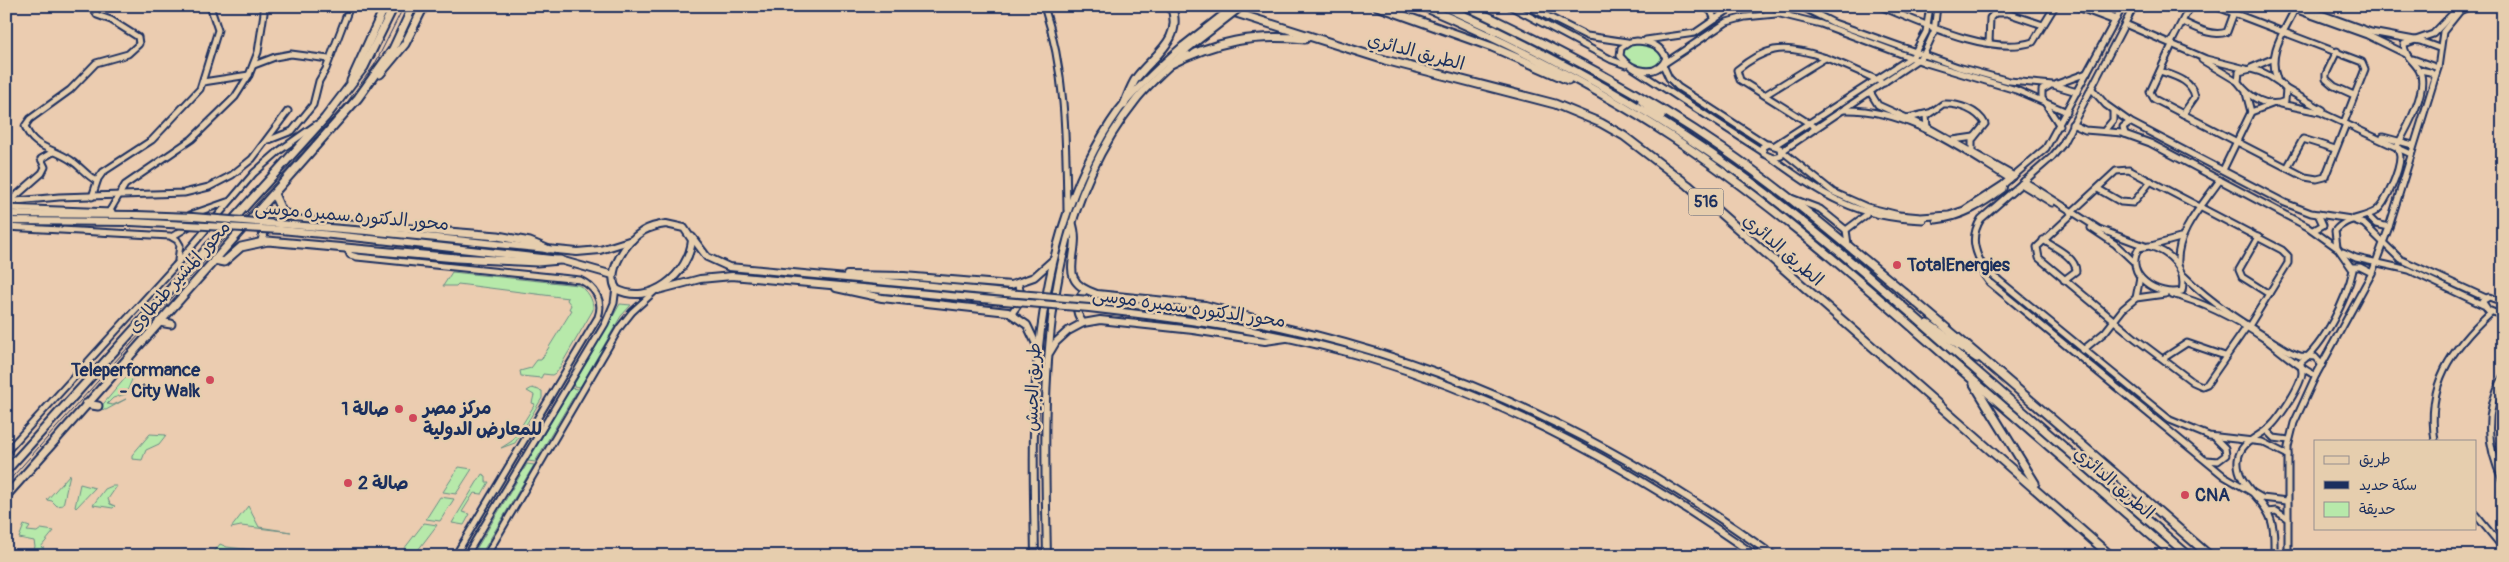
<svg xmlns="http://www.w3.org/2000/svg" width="2509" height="562" viewBox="0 0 2509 562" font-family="Pangolin,'Playpen Sans Arabic',sans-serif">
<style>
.green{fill:#b7e9aa;stroke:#698c84}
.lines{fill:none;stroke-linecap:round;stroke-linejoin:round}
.minor-casing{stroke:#1b2f5e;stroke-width:9}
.major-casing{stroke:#1b2f5e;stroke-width:10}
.highway-casing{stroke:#1b2f5e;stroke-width:11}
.minor{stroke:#e6ceae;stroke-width:5}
.major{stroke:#e6ceae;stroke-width:6}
.highway{stroke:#e6ceae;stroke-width:7}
.rail{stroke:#1b2f5e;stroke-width:1}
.major-bridge-casing{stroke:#1b2f5e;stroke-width:10;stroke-linecap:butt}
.major-bridge{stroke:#e6ceae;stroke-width:6}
.poi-dot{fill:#d1495b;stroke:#e6ceae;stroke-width:2}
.labels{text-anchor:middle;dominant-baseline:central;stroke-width:5;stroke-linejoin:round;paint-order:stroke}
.shield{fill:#e6ceae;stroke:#585f76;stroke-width:1}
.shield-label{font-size:16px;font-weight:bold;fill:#1b2f5e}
.street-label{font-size:18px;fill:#1b2f5e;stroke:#e6ceae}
.poi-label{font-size:18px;font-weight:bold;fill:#1b2f5e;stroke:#e6ceae;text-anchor:start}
</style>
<rect width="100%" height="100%" fill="#ebccb0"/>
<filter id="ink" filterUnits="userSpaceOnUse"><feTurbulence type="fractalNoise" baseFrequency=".02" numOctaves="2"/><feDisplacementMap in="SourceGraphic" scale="10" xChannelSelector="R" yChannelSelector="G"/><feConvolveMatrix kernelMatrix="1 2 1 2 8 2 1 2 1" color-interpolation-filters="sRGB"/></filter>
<g filter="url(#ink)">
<!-- green -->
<g class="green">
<path d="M1640 43C1650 46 1661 48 1662 60L1658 65C1646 70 1626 67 1623 52L1626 47Z"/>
<path d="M452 272 578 285C587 289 594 300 593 310L557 372 552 375 543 374 541 378 521 376 520 371 531 368 537 360H541L572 310 569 309 571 305 567 300 568 298 458 284 456 286H443Z"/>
<path d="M620 304 631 305 621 316 580 387 573 386Z"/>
<path d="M127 376 133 377 126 394 113 398 107 404 113 405 126 399 106 410 99 409Z"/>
<path d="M532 388 542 391V398L515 443 501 448 512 441 535 404 532 403 534 395 527 391Z"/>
<path d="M571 388 578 389 535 462 528 461Z"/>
<path d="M150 434 166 435 159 444 146 450 142 460 132 459V455Z"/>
<path d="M527 464 534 465 480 556H472Z"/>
<path d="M459 467 472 469 456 494 443 492Z"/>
<path d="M70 474 63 505 57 506 52 501 47 500Z"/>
<path d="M482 474 486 476V482H489L482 494 474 493 462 512 470 514 464 525 452 523Z"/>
<path d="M80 484 95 488 76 508 75 507Z"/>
<path d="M112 486H117L108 499 110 504 115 506 113 508 93 505 105 489Z"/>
<path d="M440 497 454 499 440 521 426 519Z"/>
<path d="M248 506 259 527 291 532 241 526 231 528Z"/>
<path d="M424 523 437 525 418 550 404 549Z"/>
<path d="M24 525 30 527 27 531 37 532 41 529 54 531 41 547 44 548 38 556H29L35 547 34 541 19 538Z"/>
<path d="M220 544 227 547 277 553 276 555 243 550 226 555 211 556Z"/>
</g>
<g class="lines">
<defs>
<g id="minor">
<path d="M1044 6C1066 73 1066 140 1067 210"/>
<path d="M1510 6 1612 60 1626 65"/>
<path d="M1527 6 1587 36 1627 42"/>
<path d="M1616 6H1641"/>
<path d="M1704 6 1711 11 1715 20"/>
<path d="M1757 6 1771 13"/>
<path d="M1800 6 1834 23 1958 67 2009 81 2053 85 2077 92"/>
<path d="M1880 6C1921 23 1990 56 2033 42L2055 6"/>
<path d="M2075 6 2115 21"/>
<path d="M2085 6 2117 18"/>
<path d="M2134 6 2062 145 2052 157 1981 219C1970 236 1974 251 1984 268L2170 420 2209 436 2262 442 2288 455"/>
<path d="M2215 6 2362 62 2365 69 2345 120"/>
<path d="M2286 6 2367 35 2406 54"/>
<path d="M2299 6 2371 32 2420 41 2439 48"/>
<path d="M2373 6 2386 9 2391 6"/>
<path d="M6 7 8 6"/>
<path d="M88 7 94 9 97 15 111 20 138 37 139 44 128 54 96 63 70 90 30 119 25 126C33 149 54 148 72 161 81 167 87 176 97 181"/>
<path d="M1709 10 1727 11"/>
<path d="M1782 13 1789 11 1793 6"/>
<path d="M1780 14 1821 24 1923 62 2016 90 2067 112"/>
<path d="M2183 22C2197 28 2211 37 2227 32L2234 13"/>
<path d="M2125 24 2206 59 2246 69"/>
<path d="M1646 40 1695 33 1734 6"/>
<path d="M1637 41C1650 42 1661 45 1666 58 1657 79 1632 71 1620 56L1621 48 1630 42Z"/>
<path d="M1989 43 1990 18 1995 13H2007L2043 25"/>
<path d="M2171 43 2190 6"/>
<path d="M2171 47 2150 92 2154 99 2305 177 2317 179 2325 177 2346 124"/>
<path d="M2337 51 2326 74V79L2334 86 2354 95"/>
<path d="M2413 59 2438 68"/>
<path d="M2202 60 2237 81"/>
<path d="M1665 63 1727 22 1745 17 1776 14"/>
<path d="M254 65 275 57 291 54 329 59"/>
<path d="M1663 65 1669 78 1678 87 1766 144"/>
<path d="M1633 68 1763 152"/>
<path d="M2251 68 2272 59"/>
<path d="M2251 69C2265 72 2276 78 2286 89L2285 101C2267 109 2249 97 2238 82L2239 72Z"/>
<path d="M2420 70 2430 72 2435 76"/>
<path d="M2160 71C2174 76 2192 80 2195 97L2183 114"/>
<path d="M2277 79C2267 53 2284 32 2295 9"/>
<path d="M203 82 249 75"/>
<path d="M2057 84 2087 73"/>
<path d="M2049 86 2042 90V98L2060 126"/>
<path d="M2091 88 2106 105 2130 122 2285 203 2311 213 2351 219 2364 224 2400 259 2486 298"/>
<path d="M2286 89 2323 110"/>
<path d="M1870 92 1878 105 1927 127 2014 176"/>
<path d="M1765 95 1825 58"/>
<path d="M2280 104 2320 112 2411 154"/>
<path d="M1843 110C1906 108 1958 147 2010 179"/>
<path d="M2251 112 2272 104"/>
<path d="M1908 118 1929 113"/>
<path d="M2072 124 2085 130 2122 133 2150 143 2308 227 2336 247"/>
<path d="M1815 127 1740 80 1737 70C1748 61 1760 53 1774 50 1805 44 1855 70 1884 83"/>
<path d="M1927 127 1926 116 1943 104C1958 103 1978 110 1985 124L1972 140V152"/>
<path d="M2104 131 2113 120V111"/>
<path d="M2125 134 2123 127 2130 122"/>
<path d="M2383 137 2413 145"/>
<path d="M269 140 292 131 313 105 319 81 326 69 350 6"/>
<path d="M1953 140 1974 137"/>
<path d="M1768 144 1780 148 1781 156 1773 158 1764 154 1762 147Z"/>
<path d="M1775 145 1913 56 1926 32 1930 6"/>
<path d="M1782 151 1833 192 1867 207 1899 215 1921 217 1949 215 1964 210 2004 184 2046 148 2123 6"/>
<path d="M1782 151 1923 56 1934 32 1937 6"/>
<path d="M1770 157C1823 195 1855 218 1923 220"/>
<path d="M2287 168 2303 139 2335 149"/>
<path d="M2223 170 2251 112 2246 93"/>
<path d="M2024 181 2099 229 2145 246"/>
<path d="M2021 184 2052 203"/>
<path d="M2098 189 2121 202 2133 203 2151 181"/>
<path d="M92 197 98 179 103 172 152 140 200 89 218 30 210 6"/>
<path d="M1791 198 1820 209 1846 230"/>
<path d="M6 202 59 197 184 193 209 187 232 175 252 159 288 111"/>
<path d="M9 202 42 173 45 167 41 159 53 152"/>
<path d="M6 208 112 212"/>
<path d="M109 212 125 185 192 139 235 97 249 75 258 52 264 13 262 6"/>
<path d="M2072 212 2116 171 2129 170 2282 250 2288 256V263L2249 326"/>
<path d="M190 215 227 202"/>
<path d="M2071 215 2037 247 2039 258 2136 339 2193 382 2202 386 2207 384 2246 328"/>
<path d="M2368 216 2376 224 2389 227"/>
<path d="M1936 220C1963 217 1982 205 2003 189L2004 184"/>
<path d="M6 227 170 236 177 240 180 245 178 260"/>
<path d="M2091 228 2115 244 2133 261"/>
<path d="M2314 230 2323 225 2318 214"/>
<path d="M173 236 188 227 195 214"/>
<path d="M2258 237 2239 270 2242 277 2269 294"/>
<path d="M2043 240C2054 247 2076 257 2076 271L2064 280"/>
<path d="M1848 244 1846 230 1866 215"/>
<path d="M2149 246C2170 252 2187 268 2182 291 2157 297 2123 275 2139 248Z"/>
<path d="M2151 246 2180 238"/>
<path d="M347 248 350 255 357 257 580 280C595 287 604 301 598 317L455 556"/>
<path d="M2343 252 2356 258 2409 270 2483 305"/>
<path d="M2178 264C2176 232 2202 206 2220 180"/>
<path d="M2352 267H2360L2372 273"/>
<path d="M1984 268V275L1989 282 2224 476 2262 498 2287 501"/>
<path d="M2184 276C2215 307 2253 329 2290 352L2300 356 2315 357 2322 365"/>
<path d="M2171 294C2206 303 2236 319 2265 339 2276 347 2307 374 2316 375"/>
<path d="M2136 298 2140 277"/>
<path d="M2503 302 2489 297 2482 301 2488 310 2503 316"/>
<path d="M2083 350 2105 332 2123 309 2136 298 2165 294"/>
<path d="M2164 358 2187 343 2225 356"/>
<path d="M2503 377C2484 412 2486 445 2503 481"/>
<path d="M2266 430 2274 438 2289 440"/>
<path d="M2435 441C2426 384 2451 349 2491 312"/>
<path d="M6 452 175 266 254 173 279 151 317 124"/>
<path d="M2207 460 2218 461 2226 455 2225 448 2216 439"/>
<path d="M2268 512 2276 511 2288 519"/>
<path d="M2475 514 2503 548"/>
<path d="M466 556 605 324 614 303 616 287"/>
<path d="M486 556 620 327 632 312 655 291"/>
<path d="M2274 556C2274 542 2275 527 2269 515 2260 496 2236 483 2238 460 2240 441 2260 437 2271 426 2280 417 2301 386 2302 373 2302 370 2301 366 2301 362 2324 345 2347 298 2353 270L2337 247 2335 231C2345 218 2363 219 2376 211 2386 204 2400 170 2400 157 2400 154 2398 150 2397 146 2406 130 2430 88 2419 70 2414 61 2404 56 2404 44L2433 34 2460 6"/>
<path d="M2288 556V447L2294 423 2316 375 2372 273 2389 227 2438 68 2443 32 2460 11 2470 6"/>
</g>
<g id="major">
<path d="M6 214 137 215"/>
<path d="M6 221 131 222"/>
<path d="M1072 222C1084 254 1052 280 1097 294L1205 305 1265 321"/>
<path d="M666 224 684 228 692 240C689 274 650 307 616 289 606 270 627 241 643 231 650 227 658 225 666 224Z"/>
<path d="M367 231 577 252 600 250 632 240"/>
<path d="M692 237 707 257 729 267 1006 293"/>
<path d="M362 238 560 260 613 275"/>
<path d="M847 275 904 276 1011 285 1034 277 1053 260"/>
<path d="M836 288 882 298 1008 312 1027 325 1037 346"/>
<path d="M658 290 700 279 732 276 1004 301"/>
<path d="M1090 300C1154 307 1218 313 1281 327 1466 368 1621 445 1774 556"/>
<path d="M1089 308C1183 319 1277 331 1368 358 1509 400 1636 471 1756 556"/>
<path d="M1011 314 1022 299 1018 284"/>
<path d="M1083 323C1074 311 1075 301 1085 290"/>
<path d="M1050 352 1056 342 1068 331 1083 323 1100 320 1193 330 1265 341 1286 338"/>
<path d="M1035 556C1033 442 1029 341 1062 229 1075 187 1093 146 1119 110 1138 86 1160 66 1183 46"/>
<path d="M1047 556C1044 402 1034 227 1136 100 1150 82 1170 66 1187 49"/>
</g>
<g id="highway">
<path d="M1214 6 1385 60 1555 104 1601 123 1624 136 1688 185 2111 556"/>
<path d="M1377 6 1492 47 1568 80"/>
<path d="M1422 6C1509 43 1593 85 1672 137 1760 195 1840 264 1919 333 2005 407 2090 482 2175 556"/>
<path d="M1443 6C1546 52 1644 106 1736 171 1811 225 1880 286 1949 347 2029 417 2109 486 2189 556"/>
<path d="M1466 6C1555 48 1642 93 1723 149 1787 193 1846 244 1906 294 2008 380 2109 468 2210 556"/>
<path d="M1169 65C1216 41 1252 34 1305 39"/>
<path d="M380 74 405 44 424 6"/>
<path d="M351 81 385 6"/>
<path d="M1642 101 1661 116"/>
<path d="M1124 105C1128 95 1131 85 1137 77 1155 54 1184 39 1171 6"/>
<path d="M274 194 282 212 300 220 498 236 530 242 547 249"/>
<path d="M262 241 265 228 284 214"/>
<path d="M214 260 224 262 241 247 268 241 456 258 537 262 560 260"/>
<path d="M159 322 171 324"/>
<path d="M1928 324 1977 358"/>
<path d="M1974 384 2035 483"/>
<path d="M86 404 98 406"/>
<path d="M6 471 325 118 364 67 394 6"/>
<path d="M6 496 358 98 393 49 413 6"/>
</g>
</defs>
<!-- minor casing -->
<use href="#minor" class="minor-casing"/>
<!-- major casing -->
<use href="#major" class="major-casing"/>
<!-- highway casing -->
<use href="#highway" class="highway-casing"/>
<!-- minor -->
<use href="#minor" class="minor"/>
<!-- major -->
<use href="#major" class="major"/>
<!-- highway -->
<use href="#highway" class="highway"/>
<!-- rail -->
<path class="rail" d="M6 484 348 101 375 64 404 6"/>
<defs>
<g id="major-bridge">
<path d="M1183 46 1234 6"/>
<path d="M1187 49 1242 6"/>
<path d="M137 215 193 217 367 231"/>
<path d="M131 222 281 230 362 238"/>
<path d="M1006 293 1090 300"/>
<path d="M1004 301 1089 308"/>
</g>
</defs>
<!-- major-bridge casing -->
<use href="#major-bridge" class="major-bridge-casing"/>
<!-- major-bridge -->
<use href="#major-bridge" class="major-bridge"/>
</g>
</g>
<!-- markers -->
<g class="poi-dot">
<circle cx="1897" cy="265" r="5"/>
<circle cx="210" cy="380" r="5"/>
<circle cx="399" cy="409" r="5"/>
<circle cx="413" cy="418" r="5"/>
<circle cx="348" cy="483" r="5"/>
<circle cx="2185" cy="495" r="5"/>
</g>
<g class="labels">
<!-- shield labels -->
<rect class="shield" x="1688.5" y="188.5" width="35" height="27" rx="4"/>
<g class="shield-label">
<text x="1706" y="202">516</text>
</g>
<!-- street labels -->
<g class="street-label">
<text transform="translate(1416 52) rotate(15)">الطريق الدائري</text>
<text transform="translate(352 216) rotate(5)">محور الدكتوره سميره موسى</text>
<text transform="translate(1783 250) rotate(41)">الطريق الدائري</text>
<text transform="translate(179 277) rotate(-48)">محور المشير طنطاوى</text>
<text transform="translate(1189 308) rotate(8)">محور الدكتوره سميره موسى</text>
<text transform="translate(1033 387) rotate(-88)">طريق الجيش</text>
<text transform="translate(2114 483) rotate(41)">الطريق الدائري</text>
</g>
<!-- poi labels -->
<g class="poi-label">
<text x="1907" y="265">TotalEnergies</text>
<text x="200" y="370" text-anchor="end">Teleperformance<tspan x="200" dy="21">- City Walk</tspan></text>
<text x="423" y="408">مركز مصر<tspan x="423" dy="21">للمعارض الدولية</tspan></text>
<text x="389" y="409" text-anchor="end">صالة 1</text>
<text x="358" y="483">صالة 2</text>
<text x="2195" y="495">CNA</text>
</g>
</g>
<!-- margin -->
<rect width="2509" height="562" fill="none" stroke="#e6ceae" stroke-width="25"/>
<rect x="12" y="12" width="2484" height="537" fill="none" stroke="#1b2f5e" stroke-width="2" filter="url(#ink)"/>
<!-- legend -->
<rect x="2314" y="440" width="162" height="90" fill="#e6ceae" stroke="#958e8e"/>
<rect x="2324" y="456" width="25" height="8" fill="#e6ceae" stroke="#958e8e"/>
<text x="2359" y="464" font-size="15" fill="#1b2f5e">طريق</text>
<rect x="2324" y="481" width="25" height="8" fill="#1b2f5e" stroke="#958e8e"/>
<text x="2359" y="490" font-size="15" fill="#1b2f5e">سكة حديد</text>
<rect x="2324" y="502" width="25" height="15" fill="#b7e9aa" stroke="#958e8e"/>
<text x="2359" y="514" font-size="15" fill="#1b2f5e">حديقة</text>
</svg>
